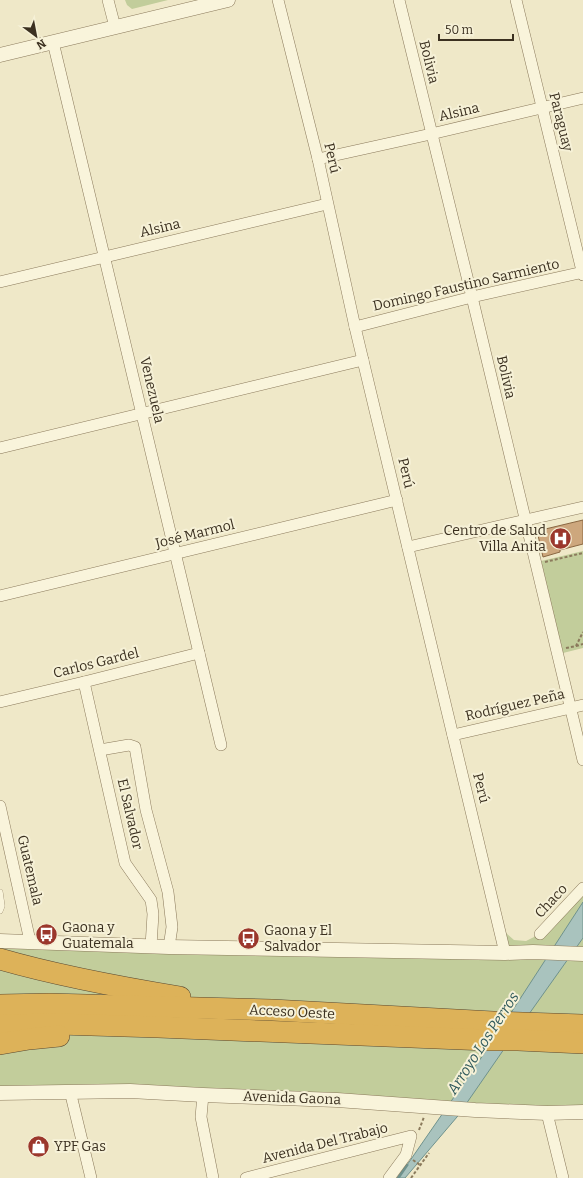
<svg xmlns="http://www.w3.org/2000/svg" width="583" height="1178" viewBox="0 0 583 1178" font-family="Bitter,serif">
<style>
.green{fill:#c2cd9b}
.water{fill:#a9c3be;stroke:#6f928d}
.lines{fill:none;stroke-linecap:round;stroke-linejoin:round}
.stream{stroke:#6f928d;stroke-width:3}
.building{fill:#cda77d;stroke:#8a6742}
.service-casing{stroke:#8b7a5c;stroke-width:6}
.minor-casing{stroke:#8b7a5c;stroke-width:12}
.tertiary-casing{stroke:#8b7a5c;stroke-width:15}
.motorway-casing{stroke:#594830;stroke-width:22}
.path{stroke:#8b7a5c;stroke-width:2;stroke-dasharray:3 2;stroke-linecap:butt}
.service{stroke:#f9f4db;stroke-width:5.5}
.minor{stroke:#f9f4db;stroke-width:11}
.tertiary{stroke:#f9f4db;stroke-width:14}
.motorway{stroke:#ddb259;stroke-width:21}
.labels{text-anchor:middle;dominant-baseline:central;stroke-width:4;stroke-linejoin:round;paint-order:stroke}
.street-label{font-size:14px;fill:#3b3020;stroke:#f6f1d7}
.poi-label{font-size:14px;fill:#3b3020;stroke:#f6f1d7;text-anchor:start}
.water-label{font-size:15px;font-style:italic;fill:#2f595b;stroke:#f6f1d7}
</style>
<rect width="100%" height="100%" fill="#efe8c8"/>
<!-- green -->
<g class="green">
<path d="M125 0H168L132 9 127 5Z"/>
<path d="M583 551V648L563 653 541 561Z"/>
<path d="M583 888V1112L0 1093V941L505 953 499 927 514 940 526 941 540 934Z"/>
</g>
<!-- water -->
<path class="water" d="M583 902V938L502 1052 457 1117 405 1178H398L490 1045Z"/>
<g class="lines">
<!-- stream -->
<path class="stream" d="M398 1178 407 1165"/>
</g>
<!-- building -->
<path class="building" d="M583 520V544L560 550V552L543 557 537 531Z"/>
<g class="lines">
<defs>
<path id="service" d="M0 892 2 906 0 911"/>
<g id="minor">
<path d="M108 0 115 27"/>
<path d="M278 0 318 159 355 327 505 953"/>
<path d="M399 0 472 297 583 760"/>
<path d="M516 0 583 275"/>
<path d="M53 42 221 745"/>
<path d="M318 159 431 134 583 98"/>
<path d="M0 282 327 204"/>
<path d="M355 327 472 297 583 272"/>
<path d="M0 448 363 360"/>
<path d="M408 547 583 507"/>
<path d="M0 596 397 500"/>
<path d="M84 682 125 863 151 900 153 914 151 946"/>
<path d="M0 702 84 682 199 653"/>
<path d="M453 735 583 705"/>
<path d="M100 750 129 745 135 747 146 810 168 892 172 927 169 947"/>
<path d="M0 806 30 941"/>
<path d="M540 934 583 888"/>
<path d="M70 1091 91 1178"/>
<path d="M203 1095 201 1117 213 1178"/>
<path d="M547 1113 563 1178"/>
<path d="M246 1178 411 1136 406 1155 389 1178"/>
</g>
<g id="tertiary">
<path d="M0 55 228 0"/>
<path d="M0 941 169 947 505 953 533 952 583 954"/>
<path d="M0 1093 130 1091 203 1095 337 1100 475 1110 547 1113 583 1112"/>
</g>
<g id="motorway">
<path d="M0 959C59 976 119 987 180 997"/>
<path d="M0 1005 49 1004 272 1010 493 1022 583 1025"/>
<path d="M0 1025 58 1024 158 1027 487 1040H518L583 1043"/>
<path d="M0 1044 29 1039 59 1036"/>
</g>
</defs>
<!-- service casing -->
<use href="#service" class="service-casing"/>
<!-- minor casing -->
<use href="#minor" class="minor-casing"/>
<!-- tertiary casing -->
<use href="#tertiary" class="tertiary-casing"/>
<!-- motorway casing -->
<use href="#motorway" class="motorway-casing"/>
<!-- path -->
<g class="path">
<path d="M545 562 583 553"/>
<path d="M576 646 583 644"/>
<path d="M566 648 576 646 583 632"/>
<path d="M419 1130 424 1117"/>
<path d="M413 1160 420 1165"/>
<path d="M411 1178 429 1153"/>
</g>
<!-- service -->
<use href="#service" class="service"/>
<!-- minor -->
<use href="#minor" class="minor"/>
<!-- tertiary -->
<use href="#tertiary" class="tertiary"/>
<!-- motorway -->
<use href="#motorway" class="motorway"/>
</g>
<!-- icons -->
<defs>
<symbol id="hospital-disc" viewBox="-11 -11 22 22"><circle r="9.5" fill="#9b372c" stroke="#f6f1d7"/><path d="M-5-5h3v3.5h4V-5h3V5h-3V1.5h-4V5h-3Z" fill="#fff"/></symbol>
<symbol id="bus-disc" viewBox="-11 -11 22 22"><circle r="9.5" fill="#9b372c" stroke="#f6f1d7"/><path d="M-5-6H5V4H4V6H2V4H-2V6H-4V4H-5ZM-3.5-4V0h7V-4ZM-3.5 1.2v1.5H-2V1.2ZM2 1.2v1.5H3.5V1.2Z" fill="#fff"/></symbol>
<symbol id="shop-disc" viewBox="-11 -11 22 22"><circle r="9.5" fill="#9b372c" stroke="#f6f1d7"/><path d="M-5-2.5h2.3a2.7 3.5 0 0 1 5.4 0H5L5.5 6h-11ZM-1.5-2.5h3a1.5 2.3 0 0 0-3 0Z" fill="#fff"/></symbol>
</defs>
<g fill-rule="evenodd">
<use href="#hospital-disc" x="548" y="526" width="25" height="25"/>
<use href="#bus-disc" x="34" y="922" width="25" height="25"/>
<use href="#bus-disc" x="236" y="926" width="25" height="25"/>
<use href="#shop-disc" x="26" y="1134" width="25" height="25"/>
</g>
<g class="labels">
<!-- street labels -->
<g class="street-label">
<text transform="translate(429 62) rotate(76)">Bolivia</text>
<text transform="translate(459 112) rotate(-13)">Alsina</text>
<text transform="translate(561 122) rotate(76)">Paraguay</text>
<text transform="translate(332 158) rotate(77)">Perú</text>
<text transform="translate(160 228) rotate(-13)">Alsina</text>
<text transform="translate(466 285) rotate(-13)">Domingo Faustino Sarmiento</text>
<text transform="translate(506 377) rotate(77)">Bolivia</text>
<text transform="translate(152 390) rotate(77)">Venezuela</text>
<text transform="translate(406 473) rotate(77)">Perú</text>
<text transform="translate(195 534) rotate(-14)">José Marmol</text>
<text transform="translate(96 663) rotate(-14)">Carlos Gardel</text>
<text transform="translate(515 705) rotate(-13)">Rodríguez Peña</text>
<text transform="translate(481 788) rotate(76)">Perú</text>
<text transform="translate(130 814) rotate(77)">El Salvador</text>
<text transform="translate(30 870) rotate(77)">Guatemala</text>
<text transform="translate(551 901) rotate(-47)">Chaco</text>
<text transform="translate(292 1012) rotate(3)">Acceso Oeste</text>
<text transform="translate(292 1098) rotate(2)">Avenida Gaona</text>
<text transform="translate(325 1143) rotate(-14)">Avenida Del Trabajo</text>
</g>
<!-- poi labels -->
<g class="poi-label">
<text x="546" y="530" text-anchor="end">Centro de Salud<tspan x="546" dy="16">Villa Anita</tspan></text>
<text x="62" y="927">Gaona y<tspan x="62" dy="16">Guatemala</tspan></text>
<text x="264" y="930">Gaona y El<tspan x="264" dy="16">Salvador</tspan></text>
<text x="54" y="1146">YPF Gas</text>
</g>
<!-- water labels -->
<g class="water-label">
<text transform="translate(483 1043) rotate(-57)">Arroyo Los Perros</text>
</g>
</g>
<!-- north arrow -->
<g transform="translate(36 36) rotate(148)" stroke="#f6f1d7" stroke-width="3" paint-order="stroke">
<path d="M0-3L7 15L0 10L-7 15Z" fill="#3b3020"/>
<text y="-6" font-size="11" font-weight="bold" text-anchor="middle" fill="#3b3020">N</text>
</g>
<!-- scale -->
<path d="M439 34v6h74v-6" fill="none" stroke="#3b3020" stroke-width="2"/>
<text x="445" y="34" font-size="12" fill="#3b3020" stroke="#f6f1d7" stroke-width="3" paint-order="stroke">50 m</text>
</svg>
